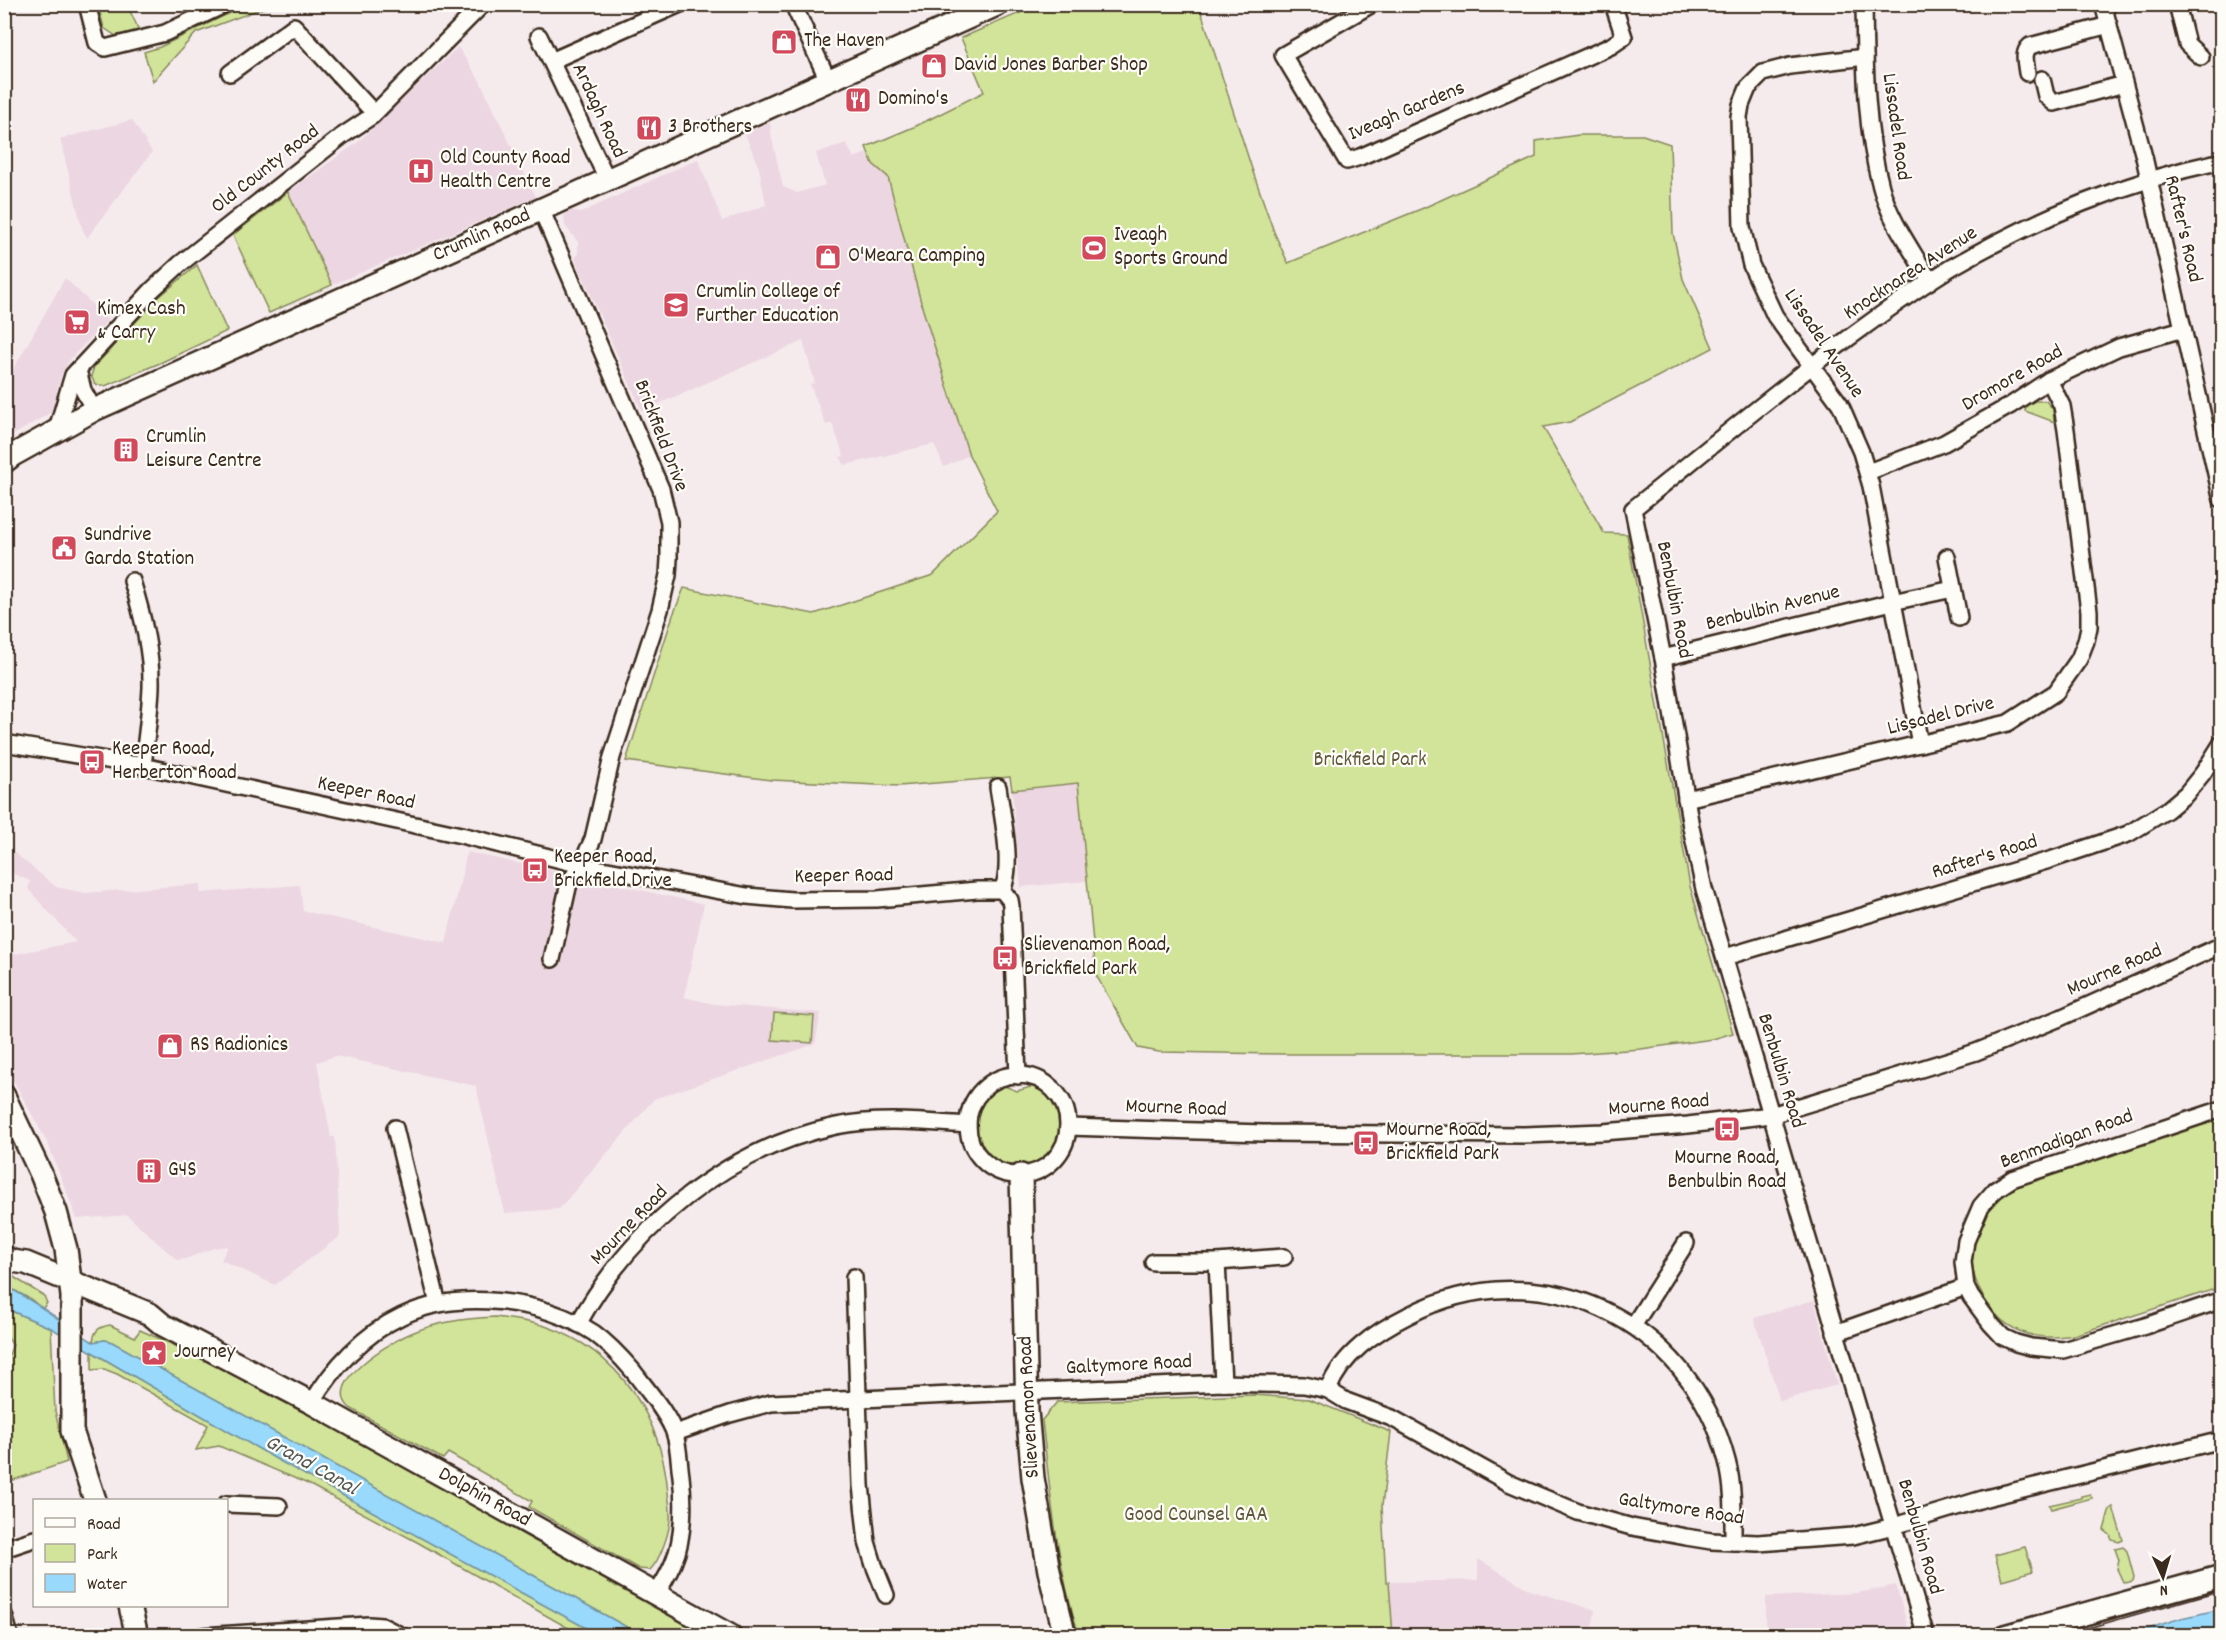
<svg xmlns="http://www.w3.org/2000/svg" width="2226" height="1640" viewBox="0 0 2226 1640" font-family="Dekko,sans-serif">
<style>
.built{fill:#ecd6e1}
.green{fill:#d1e499;stroke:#86875c;stroke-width:1.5}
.water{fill:#99d9fb;stroke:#7393a3;stroke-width:1.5}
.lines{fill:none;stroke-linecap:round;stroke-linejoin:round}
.street-casing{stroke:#3b2a1e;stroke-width:20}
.secondary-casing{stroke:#3b2a1e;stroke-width:26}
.street{stroke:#fdfcf7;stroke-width:15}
.secondary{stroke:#fdfcf7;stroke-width:21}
.tram{stroke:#3b2a1e;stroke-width:1.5}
.labels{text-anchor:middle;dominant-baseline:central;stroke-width:4.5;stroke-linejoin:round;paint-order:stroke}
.poi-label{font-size:21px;fill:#3b2a1e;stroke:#fdfcf7;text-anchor:start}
.street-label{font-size:21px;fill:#3b2a1e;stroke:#fdfcf7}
.park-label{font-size:21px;fill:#60583d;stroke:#fdfcf7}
.water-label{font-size:22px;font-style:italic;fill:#525655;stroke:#fdfcf7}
</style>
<rect width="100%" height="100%" fill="#f5ebed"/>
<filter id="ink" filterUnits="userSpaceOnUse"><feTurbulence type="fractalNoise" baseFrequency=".0167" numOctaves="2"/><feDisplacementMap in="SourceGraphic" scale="12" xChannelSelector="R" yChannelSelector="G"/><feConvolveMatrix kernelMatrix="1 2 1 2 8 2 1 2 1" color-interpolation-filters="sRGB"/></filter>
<g filter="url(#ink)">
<!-- built -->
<g class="built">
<path d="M458 47 480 81 536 197 332 285 288 192 358 142Z"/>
<path d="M132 120 152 152 87 238 82 228 60 139Z"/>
<path d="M770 122 772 139 783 187 797 193 825 185 816 153 846 143 854 158 867 153 873 164 888 177 923 310 969 455 944 467 934 444 845 465 840 457 844 456 832 423 826 425 810 384 815 383 803 341 642 411 575 259 578 253V242L565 226 564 216 571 210 580 213 698 159 722 221 766 205 759 168 745 134Z"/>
<path d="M65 278 108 320 72 357 61 375 57 391 59 399 53 411 5 440 4 367 7 380Z"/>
<path d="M1078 783 1087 881 1021 887 1012 790Z"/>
<path d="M5 845 56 887 85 893 201 884 200 893 300 885 303 911 446 943 467 852 704 904 684 997 714 1004 821 1013 815 1044 654 1099 559 1209 505 1213 476 1086 336 1056 317 1062 331 1137H335L340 1234 339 1237 275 1285 221 1260 228 1246 214 1248 185 1259 177 1260 127 1215 77 1219 48 1144 5 1065V956L76 942 28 889 30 881 5 870Z"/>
<path d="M1814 1300 1837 1385 1780 1401 1754 1318Z"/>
<path d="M1478 1559 1530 1590 1595 1610 1591 1635H1393L1389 1582 1478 1580Z"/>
<path d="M1896 1585 1910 1635H1766V1597L1857 1593Z"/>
</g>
<!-- green -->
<g class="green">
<path d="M248 4 271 5 196 33 153 81 144 52 160 47Z"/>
<path d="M1041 4 1199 5 1253 172 1274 232 1288 263 1421 209 1536 157V141L1579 135H1643L1670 144 1673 233 1683 279 1713 348 1570 422 1543 427 1604 533 1627 534 1690 886 1733 1033 1713 1039 1641 1049 1571 1054H1285L1159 1052 1138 1048 1096 975 1078 783 1012 790 1010 777 899 786 771 780 626 761 673 615 684 588 814 614 933 575 997 511 969 455 923 310 888 177 873 164 866 147 916 126 984 92 961 38Z"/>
<path d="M98 5H127L139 30 116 36 104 28Z"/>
<path d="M288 192 332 285 269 313 233 235Z"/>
<path d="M197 265 227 331 160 363 105 386 95 384 91 376 94 367 159 297Z"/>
<path d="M2035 401H2046L2053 409 2054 422 2025 411 2026 406Z"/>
<path d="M774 1013 814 1016 812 1043 772 1040Z"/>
<path d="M1002 1085 1017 1091 1034 1086C1048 1092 1058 1104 1061 1120 1069 1180 972 1184 974 1124 975 1106 986 1093 1002 1085Z"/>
<path d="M2221 1118V1287L2074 1335C2054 1338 2034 1339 2015 1329 1994 1319 1978 1293 1973 1271 1970 1257 1976 1234 1982 1221 1990 1204 2007 1193 2022 1183Z"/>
<path d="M4 1271 44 1296 47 1303 42 1309 32 1300 5 1285Z"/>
<path d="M4 1308 51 1328 55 1411 67 1462 5 1483V1364L13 1345 5 1334Z"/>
<path d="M495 1317C512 1319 529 1321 545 1326 619 1351 662 1418 668 1493 669 1501 671 1511 670 1520 669 1534 660 1560 650 1570L639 1569 529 1507 532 1501 448 1453 443 1459 350 1408C321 1382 393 1340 414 1332 440 1321 468 1318 495 1317Z"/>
<path d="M110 1325 135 1337 140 1330 216 1364 714 1635H641L112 1342 105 1340 93 1342C94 1331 98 1327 110 1325Z"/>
<path d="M92 1352 278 1460 599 1635H582L577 1633 417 1542 308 1484 219 1446 196 1450 208 1425 117 1374 104 1369 92 1370Z"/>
<path d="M1254 1395 1309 1399 1391 1432 1382 1506 1386 1582H1389L1393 1635H1079C1057 1566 1050 1492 1042 1420L1057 1402Z"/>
<path d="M2090 1494 2092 1498 2051 1509 2049 1505 2081 1498V1496Z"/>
<path d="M2113 1507 2123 1540 2119 1542 2112 1540 2110 1535 2104 1530 2110 1509Z"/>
<path d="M2025 1547 2033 1571 2002 1580 1995 1555Z"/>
<path d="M2123 1547 2127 1551 2134 1577 2133 1581 2126 1583 2123 1582 2117 1569 2119 1560 2115 1549Z"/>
</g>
<!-- water -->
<g class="water">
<path d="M4 1285C35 1301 63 1323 93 1342L105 1340 112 1342 641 1635H599L278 1460 51 1328 5 1308Z"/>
<path d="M2221 1609V1635H2129L2178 1619Z"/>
</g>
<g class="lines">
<defs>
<g id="street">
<path d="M87 4 97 43 105 48 165 33 226 4"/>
<path d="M793 4 828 80"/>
<path d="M1372 4 1283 55 1347 161 1360 157 1611 46 1624 37 1613 4"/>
<path d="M1864 4C1865 65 1865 128 1881 187 1890 221 1913 251 1930 281"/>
<path d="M2103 4 2144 157 2222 500"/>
<path d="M2177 4 2187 44 2201 57"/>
<path d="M539 36 607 179"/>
<path d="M1865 57 1790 66 1763 73 1748 88 1741 105 1739 117 1742 227 1751 265 1775 316 1840 404 1861 452 1871 486 1920 744"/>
<path d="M551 61 680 4"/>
<path d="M230 73 294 26 374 113"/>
<path d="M2027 73C2026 63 2022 53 2030 46L2109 25"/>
<path d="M2042 79 2046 96 2054 103 2124 84"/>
<path d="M541 209 661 489 669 522V559L668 575 660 610 612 757 593 839 581 865 569 883 552 959"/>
<path d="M78 370 83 390 94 410"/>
<path d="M57 429 73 375 152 290 180 264 342 136 372 116 483 4"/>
<path d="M1868 472 1944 443 2011 405 2049 380 2119 347 2183 329"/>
<path d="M1947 557 1959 618"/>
<path d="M132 581C142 613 152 654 151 687 150 713 146 739 143 766"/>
<path d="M1663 658 1892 602 1953 589"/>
<path d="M4 743 143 766 461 835 581 865 747 896 792 900 877 899 977 890H1002"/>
<path d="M998 787C1002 815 1014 866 1002 890"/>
<path d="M1686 799 2008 723 2056 692 2079 659 2086 641 2089 627V611L2066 430 2062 406 2049 380"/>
<path d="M1002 890 1010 900 1011 906 1018 1076"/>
<path d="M1725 957 2053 859 2128 834 2167 810 2186 794 2203 773 2222 743"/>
<circle cx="1018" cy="1125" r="50"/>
<path d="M2222 1109 2012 1179 1995 1190 1981 1206 1966 1241 1963 1262 1966 1287 1971 1297 1991 1324 2003 1337 2016 1343 2031 1347 2063 1350 2145 1326 2222 1300"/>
<path d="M1068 1127 1263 1133 1524 1135 1603 1132 1688 1125 1771 1115 1976 1052 2060 1018 2222 945"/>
<path d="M395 1128 438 1304"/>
<path d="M1153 1262H1217L1284 1257"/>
<path d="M1217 1262 1223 1383"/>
<path d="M854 1277 861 1485 867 1542 874 1565 886 1595"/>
<path d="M578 1324C632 1227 726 1149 836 1126 878 1117 925 1122 968 1125"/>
<path d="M1633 1326 1686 1243"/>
<path d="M1835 1333 1966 1287"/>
<path d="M1328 1390C1342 1354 1375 1332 1409 1315 1540 1248 1690 1319 1727 1461 1734 1487 1733 1515 1733 1542"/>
<path d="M312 1403C333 1367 364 1334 402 1316 459 1289 542 1299 594 1333 609 1344 621 1357 633 1371 645 1387 670 1416 675 1435 679 1448 679 1463 681 1476 684 1500 684 1538 674 1561 670 1572 663 1583 657 1593"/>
<path d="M675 1433 730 1414 771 1403 1223 1383 1304 1385 1328 1390 1346 1401 1392 1418 1509 1483 1578 1512 1632 1527 1686 1537 1711 1541 1758 1543 1853 1536 1894 1526 1986 1498 2222 1440"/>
<path d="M226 1504 279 1506"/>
<path d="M4 1549 34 1539"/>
<path d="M4 1615 10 1636"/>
<path d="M202 1636 369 1625 382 1626 402 1636"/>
<path d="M1926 1636 1704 889 1691 827 1663 658 1633 509C1705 451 1776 392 1850 337 1883 313 1917 288 1952 267 2039 217 2123 182 2222 161"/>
</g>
<g id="secondary">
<path d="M4 462 13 455 94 410 999 4"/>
<path d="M4 1096 41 1174 56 1212 66 1249 72 1296V1431L95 1500"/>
<path d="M1021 1175 1027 1411 1033 1478 1049 1571 1065 1636"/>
<path d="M4 1257 12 1261 26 1263 150 1314 163 1325 312 1403 731 1636"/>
<path d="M130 1606 137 1636"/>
<path d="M2005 1636 2222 1576"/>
</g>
</defs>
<!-- street casing -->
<use href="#street" class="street-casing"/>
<!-- secondary casing -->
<use href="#secondary" class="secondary-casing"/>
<!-- street -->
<use href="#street" class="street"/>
<!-- secondary -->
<use href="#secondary" class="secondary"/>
<!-- tram -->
<path class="tram" d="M2060 1636 2222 1590"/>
</g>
</g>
<!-- icons -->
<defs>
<symbol id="shop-square" viewBox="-11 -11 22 22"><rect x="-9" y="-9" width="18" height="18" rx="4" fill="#d1495b" stroke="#fdfcf7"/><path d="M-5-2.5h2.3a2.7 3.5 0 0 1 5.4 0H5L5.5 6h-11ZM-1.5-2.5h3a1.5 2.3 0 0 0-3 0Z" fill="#fff"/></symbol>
<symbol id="restaurant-square" viewBox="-11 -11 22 22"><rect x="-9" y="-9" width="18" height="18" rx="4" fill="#d1495b" stroke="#fdfcf7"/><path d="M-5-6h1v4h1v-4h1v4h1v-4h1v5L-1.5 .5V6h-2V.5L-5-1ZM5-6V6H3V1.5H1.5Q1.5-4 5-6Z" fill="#fff"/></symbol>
<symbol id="hospital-square" viewBox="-11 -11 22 22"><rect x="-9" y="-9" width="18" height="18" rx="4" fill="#d1495b" stroke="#fdfcf7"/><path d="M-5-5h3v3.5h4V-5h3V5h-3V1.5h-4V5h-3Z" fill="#fff"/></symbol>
<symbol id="stadium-square" viewBox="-11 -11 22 22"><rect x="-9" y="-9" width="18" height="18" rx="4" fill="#d1495b" stroke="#fdfcf7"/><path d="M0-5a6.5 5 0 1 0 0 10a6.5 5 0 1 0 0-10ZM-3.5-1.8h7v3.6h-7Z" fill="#fff"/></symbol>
<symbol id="university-square" viewBox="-11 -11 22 22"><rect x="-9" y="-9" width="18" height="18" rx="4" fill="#d1495b" stroke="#fdfcf7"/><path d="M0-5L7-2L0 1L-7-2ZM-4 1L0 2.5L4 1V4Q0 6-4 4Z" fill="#fff"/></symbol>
<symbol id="supermarket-square" viewBox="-11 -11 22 22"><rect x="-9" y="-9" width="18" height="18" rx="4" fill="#d1495b" stroke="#fdfcf7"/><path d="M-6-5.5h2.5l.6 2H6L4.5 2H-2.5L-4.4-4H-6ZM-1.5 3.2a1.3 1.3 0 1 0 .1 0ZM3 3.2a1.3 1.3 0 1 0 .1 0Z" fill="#fff"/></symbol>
<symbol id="building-square" viewBox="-11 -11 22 22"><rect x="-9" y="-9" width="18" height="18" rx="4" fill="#d1495b" stroke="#fdfcf7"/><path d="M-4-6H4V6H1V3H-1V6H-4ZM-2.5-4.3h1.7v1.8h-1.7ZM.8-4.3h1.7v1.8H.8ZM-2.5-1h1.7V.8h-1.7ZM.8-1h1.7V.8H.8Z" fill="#fff"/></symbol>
<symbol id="civic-square" viewBox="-11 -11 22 22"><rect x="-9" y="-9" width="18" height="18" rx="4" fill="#d1495b" stroke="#fdfcf7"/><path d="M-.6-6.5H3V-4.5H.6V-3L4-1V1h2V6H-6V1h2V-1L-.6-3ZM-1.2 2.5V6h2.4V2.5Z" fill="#fff"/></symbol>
<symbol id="bus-square" viewBox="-11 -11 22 22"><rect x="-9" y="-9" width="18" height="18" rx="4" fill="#d1495b" stroke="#fdfcf7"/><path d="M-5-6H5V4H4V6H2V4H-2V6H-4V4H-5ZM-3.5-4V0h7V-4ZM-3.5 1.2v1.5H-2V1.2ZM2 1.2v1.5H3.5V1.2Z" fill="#fff"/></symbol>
<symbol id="sight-square" viewBox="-11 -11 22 22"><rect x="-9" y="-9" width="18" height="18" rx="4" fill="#d1495b" stroke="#fdfcf7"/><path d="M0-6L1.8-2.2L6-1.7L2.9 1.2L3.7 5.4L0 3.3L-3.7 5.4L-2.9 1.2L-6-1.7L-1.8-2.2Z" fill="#fff"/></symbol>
</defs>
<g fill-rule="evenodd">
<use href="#shop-square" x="769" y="27" width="30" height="30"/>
<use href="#shop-square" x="919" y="51" width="30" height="30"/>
<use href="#restaurant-square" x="843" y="85" width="30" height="30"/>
<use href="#restaurant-square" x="634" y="113" width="30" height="30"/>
<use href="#hospital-square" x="406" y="156" width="30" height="30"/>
<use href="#stadium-square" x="1079" y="233" width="30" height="30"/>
<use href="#shop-square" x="813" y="242" width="30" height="30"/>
<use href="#university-square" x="661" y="290" width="30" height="30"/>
<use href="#supermarket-square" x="62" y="307" width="30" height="30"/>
<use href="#building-square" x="111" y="435" width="30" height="30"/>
<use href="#civic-square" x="49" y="533" width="30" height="30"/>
<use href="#bus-square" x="77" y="747" width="30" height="30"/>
<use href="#bus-square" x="520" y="855" width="30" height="30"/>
<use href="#bus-square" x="990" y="943" width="30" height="30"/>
<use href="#shop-square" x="155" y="1031" width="30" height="30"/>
<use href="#bus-square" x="1712" y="1114" width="30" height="30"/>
<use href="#bus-square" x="1351" y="1128" width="30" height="30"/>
<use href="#building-square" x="134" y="1156" width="30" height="30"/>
<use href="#sight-square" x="139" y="1338" width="30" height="30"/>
</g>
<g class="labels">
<!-- poi labels -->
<g class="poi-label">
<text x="804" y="42">The Haven</text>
<text x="954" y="66">David Jones Barber Shop</text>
<text x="878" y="100">Domino's</text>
<text x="668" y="128">3 Brothers</text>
<text x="440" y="159">Old County Road<tspan x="440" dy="24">Health Centre</tspan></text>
<text x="1114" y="236">Iveagh<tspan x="1114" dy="24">Sports Ground</tspan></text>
<text x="848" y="257">O'Meara Camping</text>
<text x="696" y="293">Crumlin College of<tspan x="696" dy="24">Further Education</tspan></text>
<text x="97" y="310">Kimex Cash<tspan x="97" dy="24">&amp; Carry</tspan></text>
<text x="146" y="438">Crumlin<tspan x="146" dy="24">Leisure Centre</tspan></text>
<text x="84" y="536">Sundrive<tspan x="84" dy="24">Garda Station</tspan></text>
<text x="112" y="750">Keeper Road,<tspan x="112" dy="24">Herberton Road</tspan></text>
<text x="554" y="858">Keeper Road,<tspan x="554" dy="24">Brickfield Drive</tspan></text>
<text x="1024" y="946">Slievenamon Road,<tspan x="1024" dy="24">Brickfield Park</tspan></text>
<text x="190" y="1046">RS Radionics</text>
<text x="1386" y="1131">Mourne Road,<tspan x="1386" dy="24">Brickfield Park</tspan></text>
<text x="1727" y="1159" text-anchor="middle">Mourne Road,<tspan x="1727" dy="24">Benbulbin Road</tspan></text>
<text x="168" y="1171">G4S</text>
<text x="174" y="1353">Journey</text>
</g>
<!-- street labels -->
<g class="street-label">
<text transform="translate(598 111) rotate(65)">Ardagh Road</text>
<text transform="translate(1407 112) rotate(-23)">Iveagh Gardens</text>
<text transform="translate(1895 127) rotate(82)">Lissadel Road</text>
<text transform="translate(266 170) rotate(-38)">Old County Road</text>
<text transform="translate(2182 229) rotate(77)">Rafter's Road</text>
<text transform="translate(482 236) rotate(-24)">Crumlin Road</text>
<text transform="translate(1911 274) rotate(-33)">Knocknarea Avenue</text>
<text transform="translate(1823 344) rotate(56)">Lissadel Avenue</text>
<text transform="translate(2013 379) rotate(-30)">Dromore Road</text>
<text transform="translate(660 436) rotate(69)">Brickfield Drive</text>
<text transform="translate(1673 600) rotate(79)">Benbulbin Road</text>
<text transform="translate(1773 609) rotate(-14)">Benbulbin Avenue</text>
<text transform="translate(1941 717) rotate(-14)">Lissadel Drive</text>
<text transform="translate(366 794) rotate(12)">Keeper Road</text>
<text transform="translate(1985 858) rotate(-17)">Rafter's Road</text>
<text transform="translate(844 877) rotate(-1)">Keeper Road</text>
<text transform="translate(2115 971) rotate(-24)">Mourne Road</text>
<text transform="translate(1780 1071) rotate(73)">Benbulbin Road</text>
<text transform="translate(1659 1106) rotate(-5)">Mourne Road</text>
<text transform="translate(1176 1109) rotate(2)">Mourne Road</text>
<text transform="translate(2067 1140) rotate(-20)">Benmadigan Road</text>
<text transform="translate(630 1226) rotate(-46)">Mourne Road</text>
<text transform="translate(1129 1366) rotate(-3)">Galtymore Road</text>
<text transform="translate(1030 1407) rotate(-93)">Slievenamon Road</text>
<text transform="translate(484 1498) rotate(29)">Dolphin Road</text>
<text transform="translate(1681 1510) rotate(9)">Galtymore Road</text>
<text transform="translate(1919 1537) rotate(74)">Benbulbin Road</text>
</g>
<!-- park labels -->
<g class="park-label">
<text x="1370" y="761">Brickfield Park</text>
<text x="1196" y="1516">Good Counsel GAA</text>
</g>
<!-- water labels -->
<g class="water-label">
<text transform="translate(311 1466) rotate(29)">Grand Canal</text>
</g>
</g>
<!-- margin -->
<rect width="2226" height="1640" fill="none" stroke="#fdfcf7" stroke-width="24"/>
<rect x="12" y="12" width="2202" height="1616" fill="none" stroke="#3b2a1e" stroke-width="2" filter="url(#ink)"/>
<!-- legend -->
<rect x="33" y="1499" width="195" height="108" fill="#fdfcf7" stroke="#afa8a0" stroke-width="1.5"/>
<rect x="45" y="1518" width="30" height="9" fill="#fdfcf7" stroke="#afa8a0" stroke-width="1.5"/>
<text x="87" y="1529" font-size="18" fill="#3b2a1e">Road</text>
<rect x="45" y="1544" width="30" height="18" fill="#d1e499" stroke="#afa8a0" stroke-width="1.5"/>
<text x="87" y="1559" font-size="18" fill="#3b2a1e">Park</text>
<rect x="45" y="1574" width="30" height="18" fill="#99d9fb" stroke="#afa8a0" stroke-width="1.5"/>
<text x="87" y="1589" font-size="18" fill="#3b2a1e">Water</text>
<!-- north arrow -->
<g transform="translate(2163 1577) rotate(176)" stroke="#fdfcf7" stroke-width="4.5" paint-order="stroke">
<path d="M0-4.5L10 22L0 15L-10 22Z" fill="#3b2a1e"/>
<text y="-9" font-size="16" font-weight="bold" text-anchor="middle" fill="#3b2a1e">N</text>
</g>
</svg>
